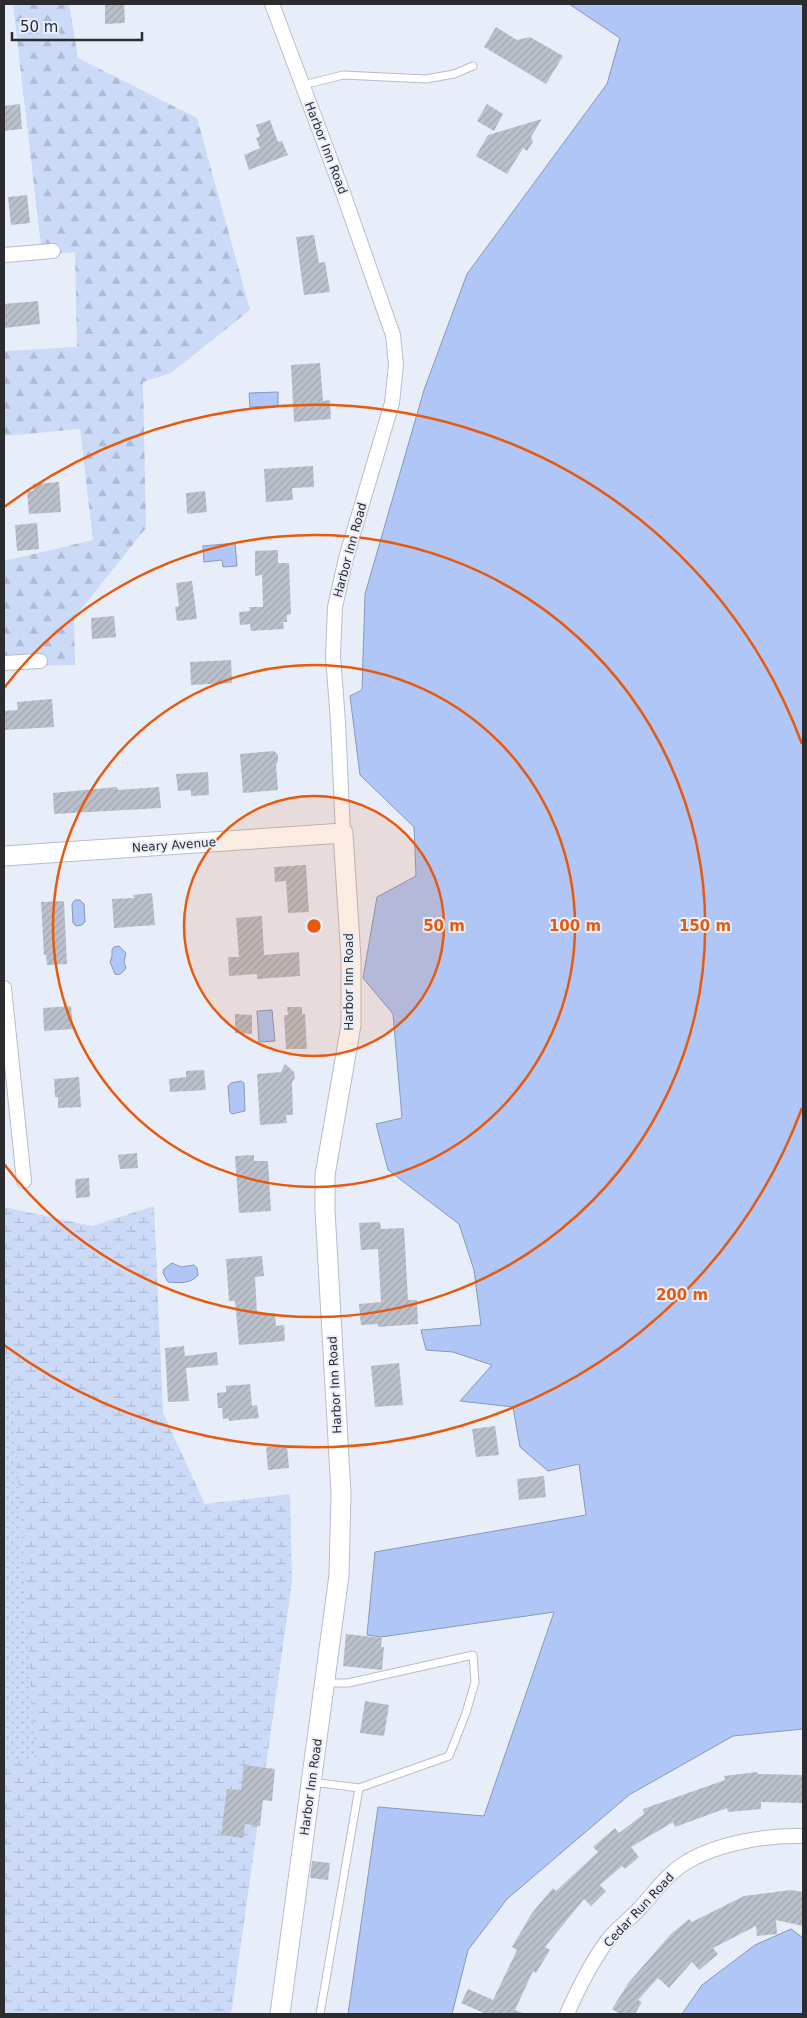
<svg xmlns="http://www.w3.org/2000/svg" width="807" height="2018" viewBox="0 0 807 2018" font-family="'DejaVu Sans',sans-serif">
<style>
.forest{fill:url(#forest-firs)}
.wetland{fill:url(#wetland-marsh)}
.park{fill:url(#park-dots)}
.water{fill:#afc6f6;stroke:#8798bb}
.building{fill:url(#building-hatch)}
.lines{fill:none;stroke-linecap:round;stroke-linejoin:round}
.service-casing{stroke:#b8bdc8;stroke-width:9}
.minor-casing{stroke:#b8bdc8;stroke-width:16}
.secondary-casing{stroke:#b8bdc8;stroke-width:21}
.service{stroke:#fff;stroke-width:7}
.minor{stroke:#fff;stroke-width:14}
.secondary{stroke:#fff;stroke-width:19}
.ring{fill:none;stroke:#e8590c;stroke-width:2.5}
.labels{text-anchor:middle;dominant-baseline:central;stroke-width:4;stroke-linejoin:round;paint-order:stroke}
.street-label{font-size:12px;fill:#2a2c30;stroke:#e8eef9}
.centre{fill:#e8590c;stroke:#e8eef9;stroke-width:2.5}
.ring-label{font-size:15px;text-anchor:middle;font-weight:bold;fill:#e8590c;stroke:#e8eef9;stroke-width:4;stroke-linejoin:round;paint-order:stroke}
</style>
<defs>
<pattern id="forest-firs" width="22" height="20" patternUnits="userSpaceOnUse" patternTransform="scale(1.25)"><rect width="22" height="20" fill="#cbdaf7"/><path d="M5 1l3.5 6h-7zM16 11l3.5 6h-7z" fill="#aebbd4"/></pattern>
<pattern id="wetland-marsh" width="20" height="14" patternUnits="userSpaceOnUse" patternTransform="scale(1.25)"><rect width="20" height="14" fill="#cbdaf7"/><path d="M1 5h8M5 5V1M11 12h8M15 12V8" fill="none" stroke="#aebbd4"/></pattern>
<pattern id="park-dots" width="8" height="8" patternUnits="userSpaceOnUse" patternTransform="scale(1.25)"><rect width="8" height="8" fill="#cbdaf7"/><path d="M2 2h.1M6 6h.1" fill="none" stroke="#aebbd4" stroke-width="1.8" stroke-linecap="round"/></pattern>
<pattern id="building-hatch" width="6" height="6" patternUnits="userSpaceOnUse" patternTransform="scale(1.25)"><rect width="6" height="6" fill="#bbc1cb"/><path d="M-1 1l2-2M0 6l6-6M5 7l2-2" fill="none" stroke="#a1a6af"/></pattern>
</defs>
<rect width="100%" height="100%" fill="#e8eef9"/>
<!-- forest -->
<path class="forest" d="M13 4H69L78 58 197 118 250 310 171 373 143 382 146 528 74 618 75 665 4 666V561L93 540 80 429 4 436V351L77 347 75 252 42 255Z"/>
<!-- wetland -->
<path class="wetland" d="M154 1206 163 1413 205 1504 290 1494 292 1582 231 2014H4V1207L92 1226Z"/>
<!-- park -->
<path class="park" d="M11 1354 35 1759 4 1763V1355Z"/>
<!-- water -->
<g class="water">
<path d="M569 4H803V1729L733 1736 629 1795 507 1899 468 1950 452 2014H348L378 1807 484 1816 554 1612 381 1637 367 1635 375 1552 586 1515 579 1464 548 1471 520 1447 513 1407 460 1401 492 1365 453 1352 426 1350 421 1330 481 1325 474 1270 459 1224 388 1170 376 1124 402 1118 393 1014 363 978 377 897 416 876 414 827 360 775 350 696 362 690 365 594 424 390 467 274 607 84 620 38Z"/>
<path d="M278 392V406L250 407 249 393Z"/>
<path d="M235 543 237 566 223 567 222 560 204 562 203 546Z"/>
<path d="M75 900H80L84 904 85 922 82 925 76 926 73 923 72 904Z"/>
<path d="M119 946 126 953 124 962 126 968C123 972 120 976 115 974L110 962 112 956V950L114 947Z"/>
<path d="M272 1010 275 1041 259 1042 257 1011Z"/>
<path d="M241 1081 244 1083 245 1111 232 1114 230 1112 228 1086 231 1083Z"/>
<path d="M172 1263 181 1267 194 1265 197 1268 198 1275C191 1284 179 1283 168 1282L163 1273 164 1269Z"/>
<path d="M791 1929 803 1938V2014H682L702 1985 755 1945Z"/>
</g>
<!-- building -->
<g class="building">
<path d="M105 4H124L125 23 105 24Z"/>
<path d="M496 27 517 40 530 37 563 56 546 84 484 47Z"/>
<path d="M20 104 22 129 4 131V106Z"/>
<path d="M487 104 503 114 494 131 477 121Z"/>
<path d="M542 119 531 137 533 142 527 151 523 148 507 174 476 156 488 135Z"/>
<path d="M270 120 278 142 282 141 288 155 249 170 244 155 260 148 256 138 260 136 256 125Z"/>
<path d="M27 195 30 223 11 225 8 197Z"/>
<path d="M314 235 319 263 325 262 330 292 304 295 296 237Z"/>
<path d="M38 301 40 324 4 328V304Z"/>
<path d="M320 363 323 401 330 400 331 419 294 422 291 365Z"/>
<path d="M313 466 314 487 292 488 293 500 266 502 264 469Z"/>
<path d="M59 482 61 512 29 514 27 491H34L33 484Z"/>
<path d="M205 491 207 512 187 514 186 493Z"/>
<path d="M37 523 39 549 17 551 15 525Z"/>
<path d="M278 550V563H289L291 614 287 615V622H283L284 629 251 631 250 624 240 625 239 612 250 611 249 607H263L262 575 255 576V551Z"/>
<path d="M192 581 197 619 177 621 175 607 179 606 176 583Z"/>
<path d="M114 616 116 637 92 639 91 618Z"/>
<path d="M231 660 232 683 191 685 190 662Z"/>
<path d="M52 699 54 727 4 730V711L18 710 17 702Z"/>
<path d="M274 751 278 755V761L276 765 278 790 243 793 240 754Z"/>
<path d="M208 772 209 795 191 796V790L178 791 176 774Z"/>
<path d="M117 787 118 790 159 787 161 808 54 814 53 793Z"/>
<path d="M306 865 309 912 288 913 286 881 275 882 274 867Z"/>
<path d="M152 893 155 925 114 928 112 899 134 898 133 895Z"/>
<path d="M64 901 67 964 47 965 46 955H44L41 902Z"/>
<path d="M262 916 264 955 299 952 300 976 257 979V974L229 976 228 957H239L236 918Z"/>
<path d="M71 1006 73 1029 44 1031 43 1008Z"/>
<path d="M287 1007H302V1014H305L307 1049H286L284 1015H288Z"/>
<path d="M235 1014 252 1015V1034L235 1033Z"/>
<path d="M285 1064 294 1072 295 1078 292 1082 293 1115H286L287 1123 260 1125 257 1074 281 1072Z"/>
<path d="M204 1070 206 1090 170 1092 169 1079 186 1077V1071Z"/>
<path d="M79 1077 81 1107 58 1108V1097H55L54 1079Z"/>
<path d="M137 1153 138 1168 120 1169 118 1155Z"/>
<path d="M254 1155V1161H268L271 1211 239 1213 235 1156Z"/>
<path d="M89 1178 90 1197 76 1198 75 1179Z"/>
<path d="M380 1222 381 1229 404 1228 408 1300H417L418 1324 378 1327V1324L361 1325 359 1304 381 1302 378 1249 361 1250 359 1223Z"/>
<path d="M262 1256 264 1276 255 1277 257 1314 275 1313 276 1326 284 1325 285 1341 239 1345 235 1301H229L226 1259Z"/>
<path d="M184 1346 185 1356 217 1352 218 1365 186 1368 189 1401 168 1402 165 1348Z"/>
<path d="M399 1363 403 1405 375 1407 371 1366Z"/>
<path d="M250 1384 252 1406 257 1405 259 1418 229 1421 228 1418 223 1419 222 1408H218L217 1393 226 1392V1386Z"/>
<path d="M495 1426 499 1455 476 1457 472 1429Z"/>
<path d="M287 1446 289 1468 268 1470 266 1447Z"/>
<path d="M544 1476 546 1497 519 1500 517 1479Z"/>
<path d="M346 1634 382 1638 381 1647H384L382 1670 343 1666Z"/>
<path d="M365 1701 389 1705 384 1736 360 1733Z"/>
<path d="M244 1765 275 1769 272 1801 263 1800 260 1826 245 1824 243 1838 221 1835 227 1789 241 1790Z"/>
<path d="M757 1772 758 1774 803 1775V1803L761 1802V1809L728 1812 727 1808 675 1827 673 1822 631 1847 639 1857 625 1869 622 1866 600 1885 606 1891 591 1906 584 1899 545 1947 550 1950 536 1973 533 1971 515 2010 525 2014H486L461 2003 468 1989 493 2000 517 1950 512 1947 532 1913 553 1888 556 1891 598 1852 593 1847 615 1828 619 1833 644 1814 643 1809 725 1780 724 1776Z"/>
<path d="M312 1861 330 1863 328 1880 310 1878Z"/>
<path d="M791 1890 803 1892V1926L776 1920 777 1934 757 1936 756 1926 713 1948 718 1954 699 1970 692 1962 669 1988 658 1978 638 2000 642 2002 635 2014H620L612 2009 629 1982 671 1934 689 1919 692 1922 744 1896Z"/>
</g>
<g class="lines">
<defs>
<g id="service">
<path d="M303 85 343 75 426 79 454 74 473 66"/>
<path d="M325 1683H348L473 1655 475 1682 466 1713 449 1756 359 1788"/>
<path d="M312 1782 359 1788 320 2014"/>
</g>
<g id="minor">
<path d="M272 4 343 193 393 335 396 365 392 403 346 558 335 607 333 656 338 722 343 833"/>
<path d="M4 255 53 251"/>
<path d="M4 663 40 661"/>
<path d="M4 988 24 1181"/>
<path d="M567 2014C578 1989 591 1963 607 1941 616 1929 630 1919 640 1908 654 1893 667 1874 685 1863 717 1843 767 1835 803 1836"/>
</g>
<path id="secondary" d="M4 856 343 833 351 959V1025L325 1175V1210L341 1493 339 1575 280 2014"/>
</defs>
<!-- service casing -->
<use href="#service" class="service-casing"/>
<!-- minor casing -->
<use href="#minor" class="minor-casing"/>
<!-- secondary casing -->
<use href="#secondary" class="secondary-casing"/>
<!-- service -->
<use href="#service" class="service"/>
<!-- minor -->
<use href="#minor" class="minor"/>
<!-- secondary -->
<use href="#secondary" class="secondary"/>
</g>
<!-- distance rings -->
<circle cx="314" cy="926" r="130" fill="#e8590c" fill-opacity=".12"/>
<g class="ring">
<circle cx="314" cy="926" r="130"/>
<circle cx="314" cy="926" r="261"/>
<path d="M4 688A391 391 0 1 1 4 1164"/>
<path d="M802 1108A521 521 0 0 1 4 1345M4 507A521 521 0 0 1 802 744"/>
</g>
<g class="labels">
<!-- street labels -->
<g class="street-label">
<text transform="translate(326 148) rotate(69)">Harbor Inn Road</text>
<text transform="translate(350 550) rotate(-75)">Harbor Inn Road</text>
<text transform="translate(174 845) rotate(-4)">Neary Avenue</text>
<text transform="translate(349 982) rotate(-90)">Harbor Inn Road</text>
<text transform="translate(335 1385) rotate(-93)">Harbor Inn Road</text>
<text transform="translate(311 1787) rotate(-82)">Harbor Inn Road</text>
<text transform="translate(639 1910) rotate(-47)">Cedar Run Road</text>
</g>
</g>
<circle cx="314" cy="926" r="8" class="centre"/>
<g class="ring-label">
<text x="444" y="931">50 m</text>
<text x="575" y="931">100 m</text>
<text x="705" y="931">150 m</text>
<text x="682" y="1300">200 m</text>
</g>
<!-- border -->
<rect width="807" height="2018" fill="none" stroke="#2a2c30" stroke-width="10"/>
<!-- scale -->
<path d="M12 32v8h130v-8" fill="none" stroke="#2a2c30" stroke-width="2.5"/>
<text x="20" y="32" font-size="15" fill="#2a2c30" stroke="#e8eef9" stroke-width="4" paint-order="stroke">50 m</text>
</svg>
